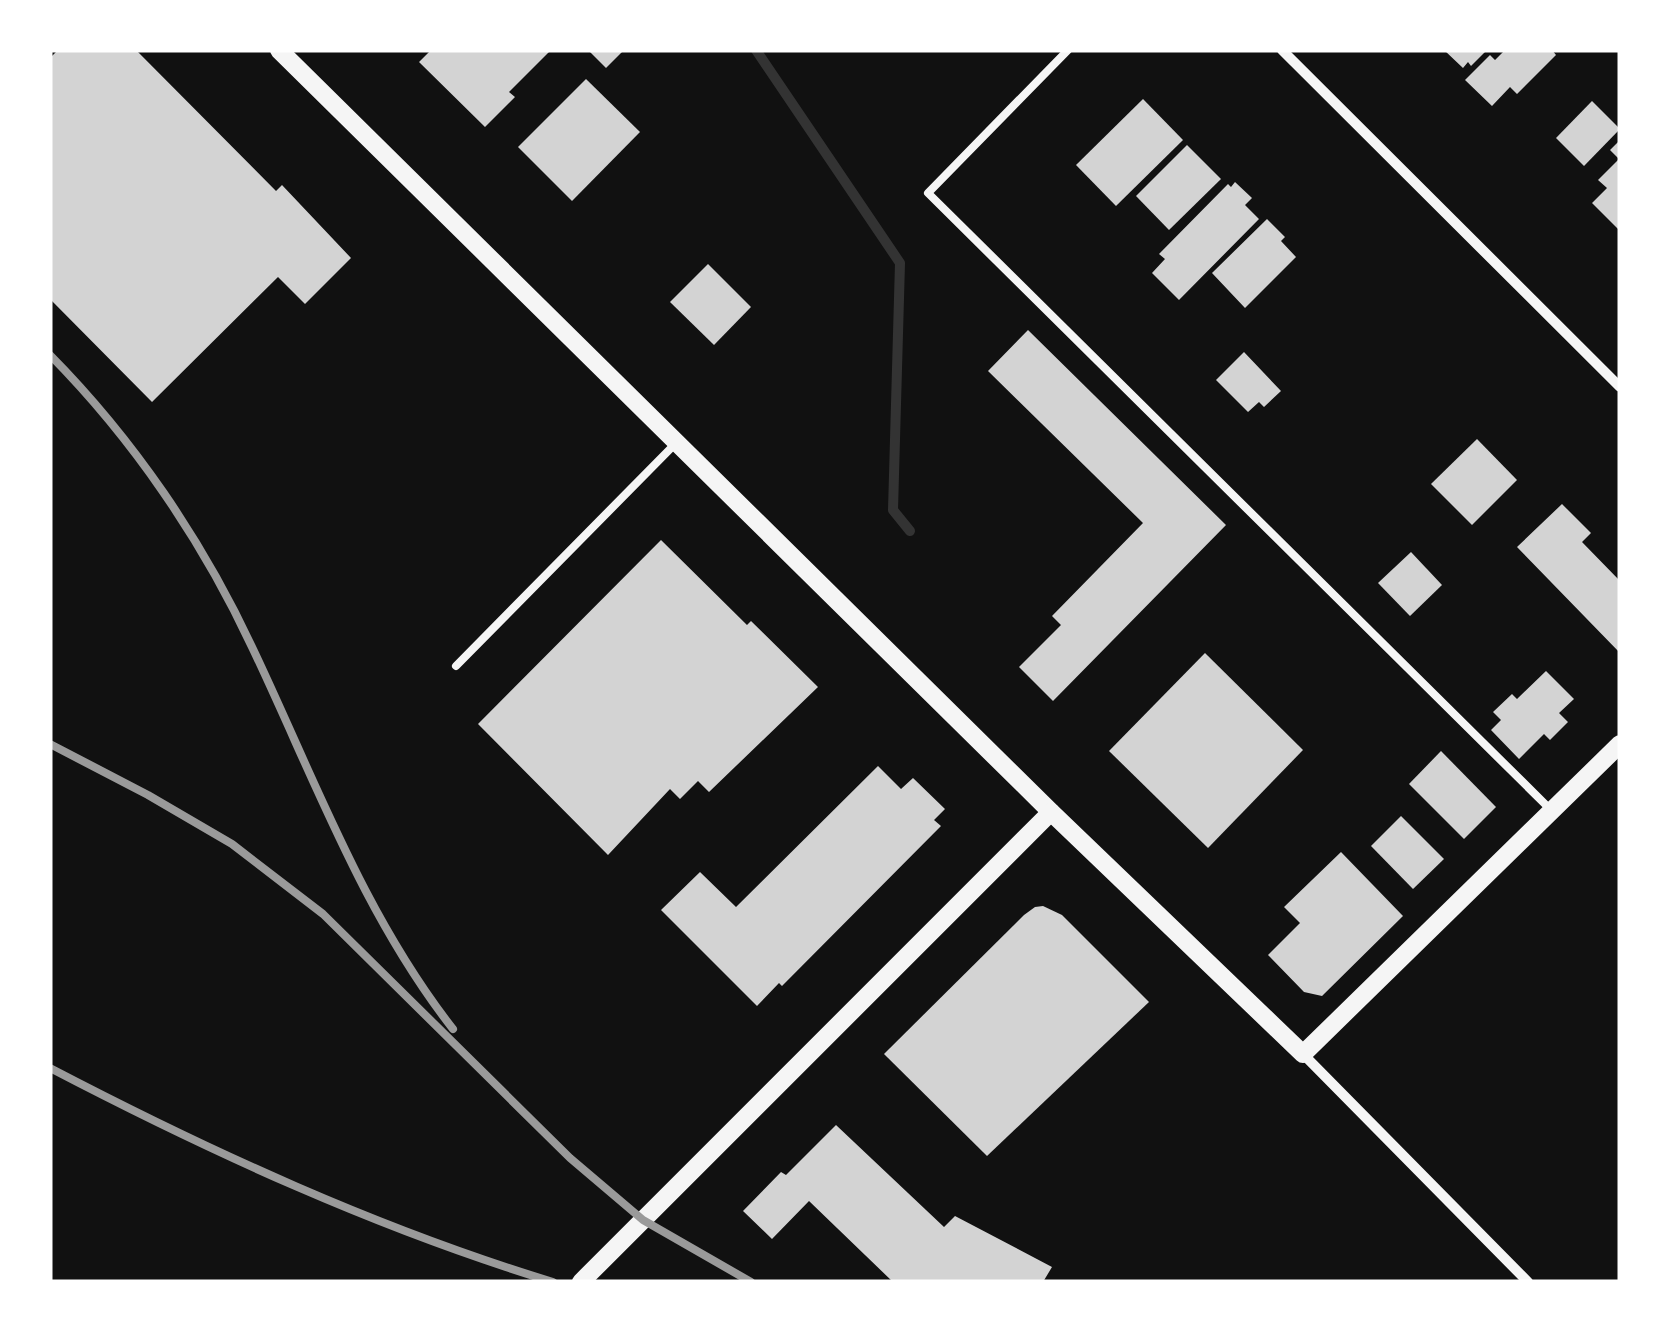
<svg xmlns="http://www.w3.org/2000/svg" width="1670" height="1332" viewBox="0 0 1670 1332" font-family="Poppins,sans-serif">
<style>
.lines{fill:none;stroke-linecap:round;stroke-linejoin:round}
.stream{stroke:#333;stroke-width:10}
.building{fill:#d3d3d3}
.service{stroke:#f5f5f5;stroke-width:8}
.minor{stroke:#f5f5f5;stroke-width:10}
.tertiary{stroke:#f5f5f5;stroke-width:18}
.rail{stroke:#9a9a9a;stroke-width:8}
</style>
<rect width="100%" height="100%" fill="#111"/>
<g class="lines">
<!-- stream -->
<path class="stream" d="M756 50 900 263 893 510 910 531"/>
</g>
<!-- building -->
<g class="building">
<path d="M58 50H136L276 191 282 185 351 258 305 304 278 277 152 402 50 299V58Z"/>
<path d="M431 50H551L509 92 515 97 485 127 419 62Z"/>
<path d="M588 50H624L606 68Z"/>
<path d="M1444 50H1487L1471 66 1468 62 1463 68Z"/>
<path d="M1505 50H1552L1556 55 1517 94 1510 87 1492 106 1465 80 1490 55 1495 60Z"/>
<path d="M586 79 640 132 572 201 518 147Z"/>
<path d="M1143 99 1183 140 1116 206 1076 165Z"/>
<path d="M1592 101 1620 129 1584 166 1556 138Z"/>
<path d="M1620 140V231L1592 203 1607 188 1598 180 1619 159 1610 150Z"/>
<path d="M1187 145 1221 179 1169 230 1136 196Z"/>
<path d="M1235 182 1252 198 1245 205 1259 219 1179 300 1152 273 1165 259 1159 254 1228 184 1231 187Z"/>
<path d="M1267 219 1285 237 1281 241 1296 257 1245 308 1212 273Z"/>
<path d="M708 264 751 307 714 345 670 302Z"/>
<path d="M1028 330 1226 525 1053 701 1019 667 1061 625 1052 616 1143 523 988 371Z"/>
<path d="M1244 352 1281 391 1264 407 1259 402 1248 412 1216 380Z"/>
<path d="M1477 439 1517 480 1472 525 1431 484Z"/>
<path d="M1562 504 1591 533 1582 542 1620 581V653L1517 547Z"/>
<path d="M661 540 747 625 751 621 818 687 709 792 698 781 680 799 670 789 608 855 478 724Z"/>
<path d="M1411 552 1442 585 1410 616 1378 583Z"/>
<path d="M1205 653 1303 750 1208 848 1109 751Z"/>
<path d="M1546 671 1574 699 1559 713 1568 722 1550 740 1544 734 1519 759 1491 730 1501 720 1493 712 1512 694 1517 699Z"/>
<path d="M1441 751 1496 807 1464 839 1409 784Z"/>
<path d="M878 766 901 789 913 778 945 809 934 820 941 826 782 986 779 983 757 1006 661 910 700 872 736 907Z"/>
<path d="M1401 816 1444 859 1413 889 1371 846Z"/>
<path d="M1341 852 1403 916 1322 996 1304 992 1268 955 1300 923 1284 907Z"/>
<path d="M1043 906 1062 915 1149 1002 987 1156 884 1054 1024 915 1035 907Z"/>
<path d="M836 1125 944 1227 955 1216 1052 1267 1043 1282H893L809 1201 772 1239 743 1211 781 1172 786 1175Z"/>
</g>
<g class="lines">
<!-- service -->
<g class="service">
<path d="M1068 50 928 193 1550 809"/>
<path d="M456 666 677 442"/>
</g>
<!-- minor -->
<g class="minor">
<path d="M1282 50 1620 387"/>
<path d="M1303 1054 1528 1282"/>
</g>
<!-- tertiary -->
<g class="tertiary">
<path d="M279 50 1051 812 1303 1054 1620 744"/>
<path d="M581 1282 1051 812"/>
</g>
<!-- rail -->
<g class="rail">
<path d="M50 355C133 439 202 540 252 647 314 777 363 914 453 1029"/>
<path d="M50 744 148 795 232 844 323 914 570 1158 643 1220 751 1282"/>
<path d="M50 1068C211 1152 379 1229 553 1282"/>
</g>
</g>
<!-- border -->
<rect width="1670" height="1332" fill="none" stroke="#ffffff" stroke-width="105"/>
</svg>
